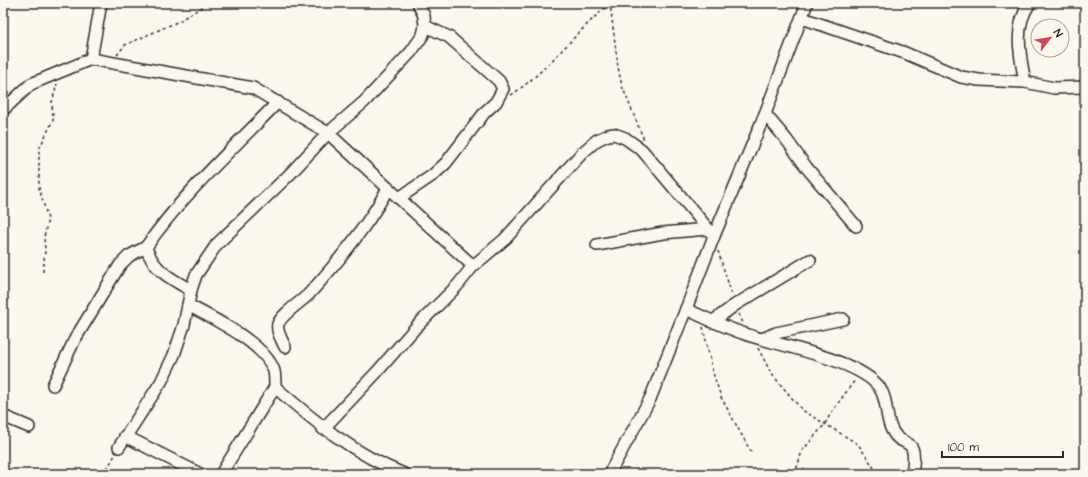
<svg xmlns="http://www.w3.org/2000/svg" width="1088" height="477" viewBox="0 0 1088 477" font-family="'Architects Daughter',sans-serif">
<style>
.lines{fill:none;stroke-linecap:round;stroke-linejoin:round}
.minor-casing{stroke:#2b2b2b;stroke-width:14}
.path{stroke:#2b2b2b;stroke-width:1.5;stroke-dasharray:3 3;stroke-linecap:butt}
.minor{stroke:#fbf7ec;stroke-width:11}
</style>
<rect width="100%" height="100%" fill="#fbf7ec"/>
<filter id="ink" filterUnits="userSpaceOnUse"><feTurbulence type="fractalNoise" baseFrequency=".025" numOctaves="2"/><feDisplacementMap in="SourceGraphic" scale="8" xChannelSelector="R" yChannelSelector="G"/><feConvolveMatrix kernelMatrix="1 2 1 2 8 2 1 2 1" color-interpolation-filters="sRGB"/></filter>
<g filter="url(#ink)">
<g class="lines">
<defs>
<g id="minor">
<path d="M802 18 905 53 961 77 979 80 1025 82 1054 88 1085 87"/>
<path d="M91 59 101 3"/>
<path d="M1025 82C1020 56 1013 26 1030 3"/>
<path d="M3 110 31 84 91 59 253 88 328 133 473 266"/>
<path d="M765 114 786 139 807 168 856 226"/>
<path d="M399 198 433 175 446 163 485 112 496 102 503 89 499 81 449 37 425 26"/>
<path d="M597 245 663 233 707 229"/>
<path d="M191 290C171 279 153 270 146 247 183 194 232 149 278 102"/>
<path d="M188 305C212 318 265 343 274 371 275 376 275 382 275 387L221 474"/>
<path d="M686 309C707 319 726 328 748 335 781 346 859 360 879 387 888 399 885 415 891 428 901 452 919 430 912 474"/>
<path d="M712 322 735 305 810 260"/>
<path d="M762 339 776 333 843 319"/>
<path d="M285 347C282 340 276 331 278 324 282 314 301 302 309 294 338 262 368 226 388 188"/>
<path d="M53 385 75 339 120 265 129 256 146 247"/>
<path d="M275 387C315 422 354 454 404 474"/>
<path d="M3 416 29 427"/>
<path d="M323 429 377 372 416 327 457 286 473 266 505 239 582 153 597 140 608 135 614 134 625 138 642 150 714 236"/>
<path d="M125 436 200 474"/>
<path d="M119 447 161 382 174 355 184 325 191 290 196 275 217 244 290 174 328 133 364 102 411 52 423 35 425 26 424 16 418 3"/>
<path d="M609 474 650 399 686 309 714 236 765 114 807 3"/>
</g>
</defs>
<!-- minor casing -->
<use href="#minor" class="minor-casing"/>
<!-- path -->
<g class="path">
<path d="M610 3 618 67 622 86 644 140"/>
<path d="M117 55 125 45 177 22 209 3"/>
<path d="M511 95C549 70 575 32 610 4"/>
<path d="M718 251 732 295"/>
<path d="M43 272 45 250 44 237 48 219 39 188V149L53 120 52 102 57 84"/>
<path d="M739 314 743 323"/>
<path d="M703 327 713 373 721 397 751 452"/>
<path d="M758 348 771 373 802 410 858 444 878 474"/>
<path d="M104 474 115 455"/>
<path d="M795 474 802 451 825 424 831 413 855 380"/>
</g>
<!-- minor -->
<use href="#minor" class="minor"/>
</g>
</g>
<!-- margin -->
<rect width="1088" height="477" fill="none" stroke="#fbf7ec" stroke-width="16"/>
<rect x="8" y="8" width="1072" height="461" fill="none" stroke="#2b2b2b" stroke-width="1.5" filter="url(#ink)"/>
<!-- north arrow -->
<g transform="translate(1050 38) rotate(59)"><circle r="19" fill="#fbf7ec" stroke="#a8a59f"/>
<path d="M0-3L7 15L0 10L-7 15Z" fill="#d1495b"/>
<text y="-6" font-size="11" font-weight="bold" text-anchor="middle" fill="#2b2b2b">N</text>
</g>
<!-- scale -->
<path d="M942 451v6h121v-6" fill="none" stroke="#2b2b2b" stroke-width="2"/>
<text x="948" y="451" font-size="12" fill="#2b2b2b" stroke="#fbf7ec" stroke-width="3" paint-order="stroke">100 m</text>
</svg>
